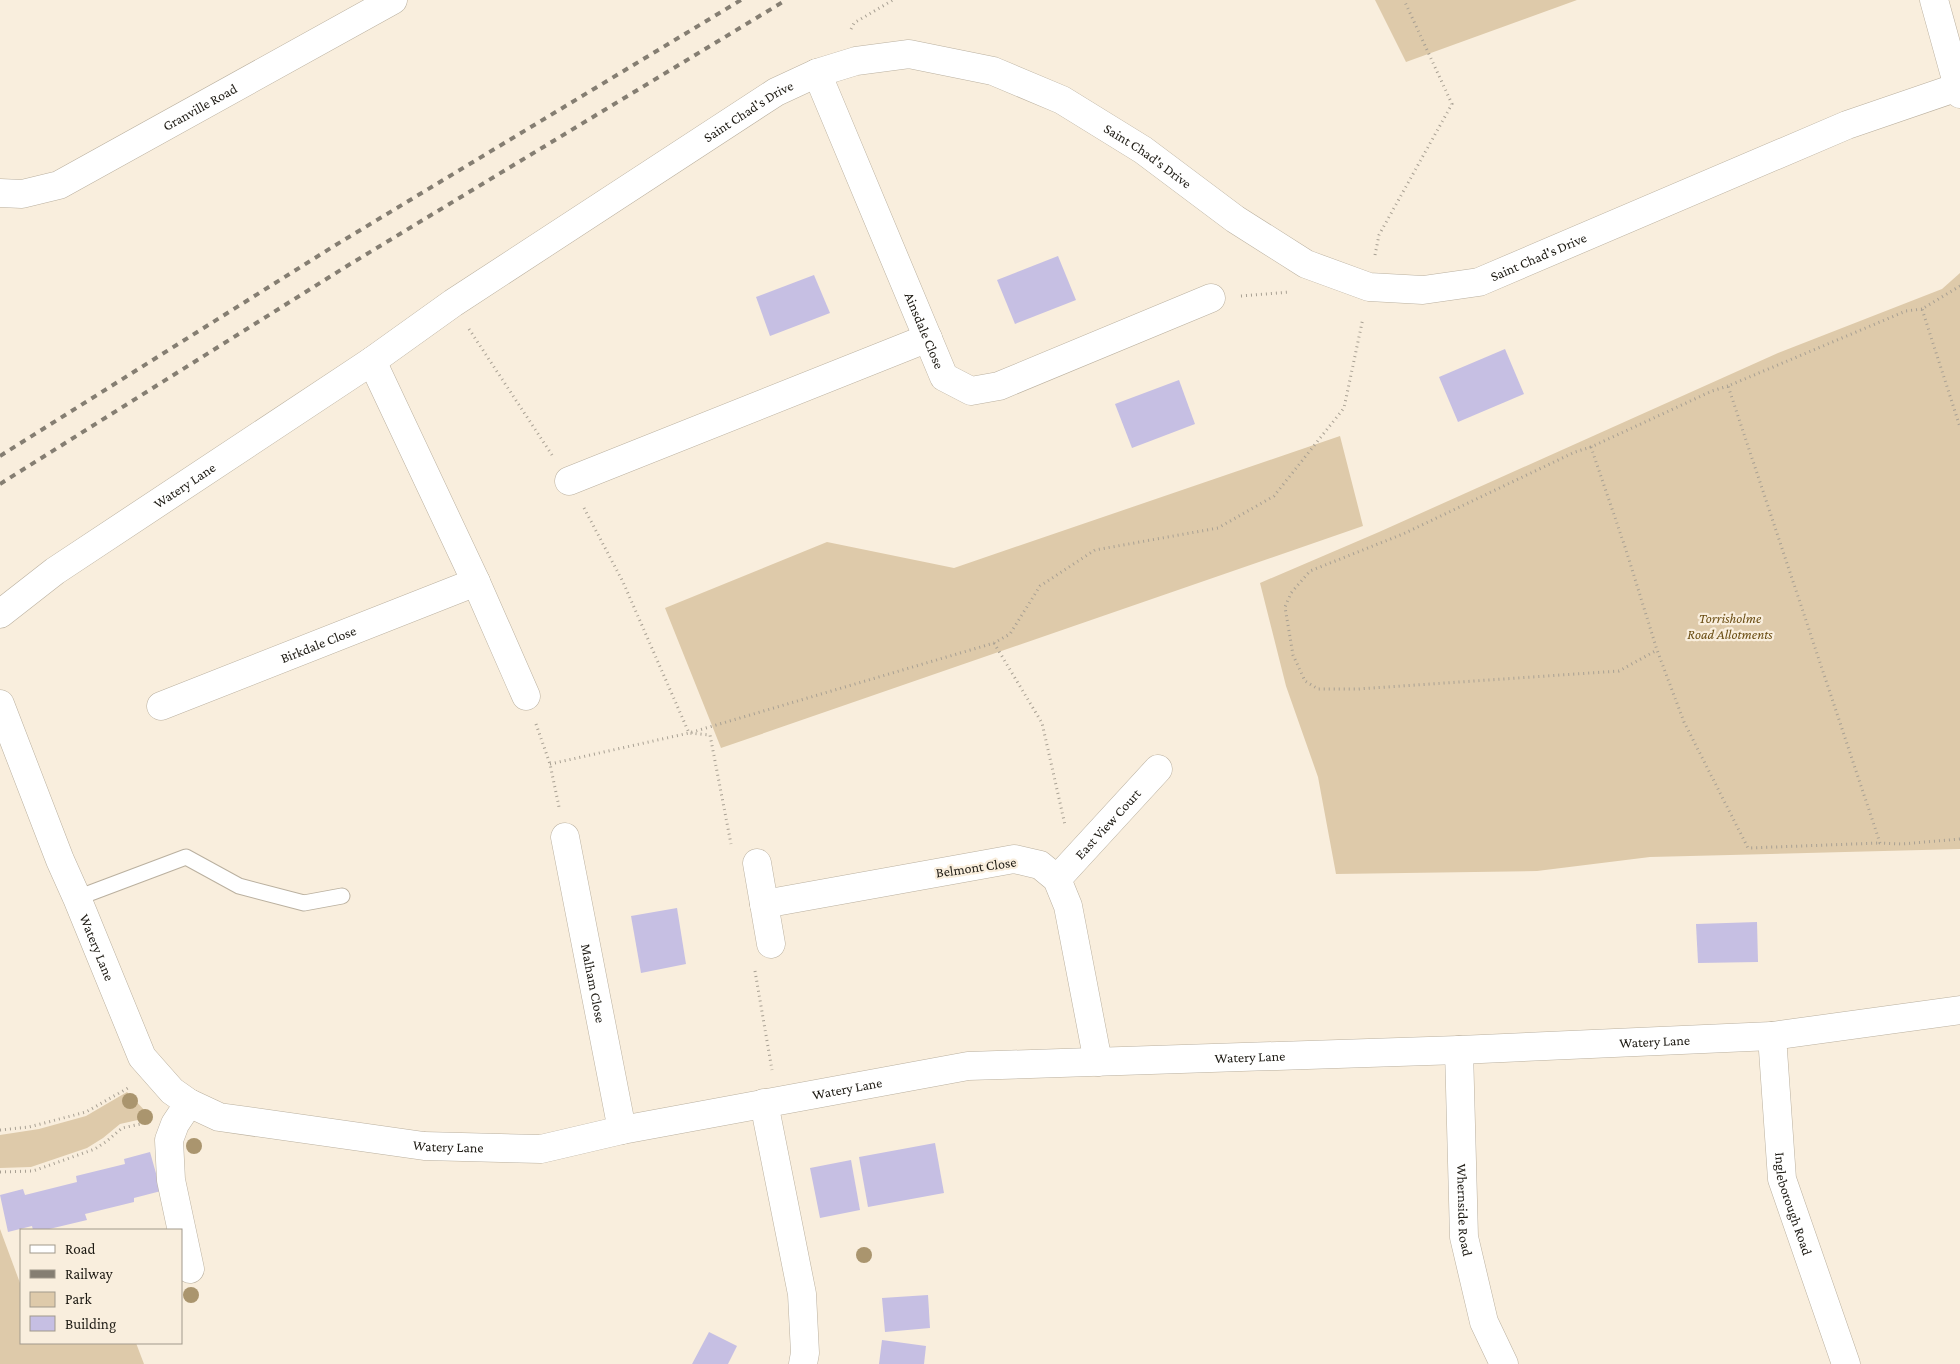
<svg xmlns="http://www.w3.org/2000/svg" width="1960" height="1364" viewBox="0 0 1960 1364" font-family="'Crimson Pro',serif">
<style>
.green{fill:#decaaa}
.building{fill:#c6bfe3}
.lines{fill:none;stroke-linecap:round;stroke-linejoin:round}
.lane-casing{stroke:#bab09f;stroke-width:17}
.street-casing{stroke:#bab09f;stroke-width:29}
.secondary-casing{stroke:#bab09f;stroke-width:29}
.path{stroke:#a8a093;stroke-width:3;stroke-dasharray:1 4;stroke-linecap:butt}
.lane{stroke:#fff;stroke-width:15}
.street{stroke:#fff;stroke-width:28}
.secondary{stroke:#fff;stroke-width:28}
.rail{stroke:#857e72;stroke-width:4;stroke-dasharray:6 6;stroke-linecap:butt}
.tree{fill:#aa956e}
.labels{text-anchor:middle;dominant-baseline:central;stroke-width:4.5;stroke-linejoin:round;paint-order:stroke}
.street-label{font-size:14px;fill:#1d1a13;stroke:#f9eedd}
.park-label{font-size:14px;font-style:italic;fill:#6a4d13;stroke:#f9eedd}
</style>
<rect width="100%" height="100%" fill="#f9eedd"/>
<!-- green -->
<g class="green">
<path d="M1375 0H1577L1406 62Z"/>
<path d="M1960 273V849L1650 857 1537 871 1336 874 1318 777 1286 686 1260 583 1379 532 1778 353 1942 289Z"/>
<path d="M1340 436 1363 526 721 748 665 608 827 542 954 568Z"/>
<path d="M127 1092 151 1117 120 1124 103 1138 87 1148 31 1167 0 1168V1135L39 1129 86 1116Z"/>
<path d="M0 1229 20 1283 21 1284V1343H136L144 1364H0Z"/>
</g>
<!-- building -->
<g class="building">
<path d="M1058 256 1076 300 1015 324 997 280Z"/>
<path d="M814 275 830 313 770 336 756 297Z"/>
<path d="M1505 349 1524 394 1458 422 1439 377Z"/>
<path d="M1179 380 1195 424 1132 448 1115 404Z"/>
<path d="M677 908 686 964 641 973 631 916Z"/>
<path d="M1757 922 1758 962 1698 963 1696 924Z"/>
<path d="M935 1143 944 1193 868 1207 859 1157Z"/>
<path d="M150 1152 161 1191 134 1198V1202L85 1214 87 1220 45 1230H33L32 1226 8 1232 0 1195 23 1189 25 1195 77 1182 76 1176 125 1164 124 1159Z"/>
<path d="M851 1160 860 1210 820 1218 810 1168Z"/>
<path d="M928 1295 930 1328 885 1332 882 1298Z"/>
<path d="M709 1332 737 1346 728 1364H692Z"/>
<path d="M882 1340 926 1346 924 1364H879Z"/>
</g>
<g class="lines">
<defs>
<path id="lane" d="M77 898 186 857 239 886 304 903 342 896"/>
<g id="street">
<path id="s1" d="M817 73 944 377 971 391 999 386 1211 298"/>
<path id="s2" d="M0 193 22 194 59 185 393 0"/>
<path d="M372 361 476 582 526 696"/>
<path d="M569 481 928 338"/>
<path id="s3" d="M0 614 55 571 372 361 453 303 776 92 817 73 856 61 909 54 993 71 1062 100 1143 150 1235 219 1306 264 1369 287 1423 290 1479 282 1847 125 1958 87"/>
<path id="s4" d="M0 704 60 860 77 898 142 1057 172 1091 189 1103 219 1117 424 1146 541 1149 622 1130 968 1066 1459 1050 1772 1036 1960 1010"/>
<path id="s5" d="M161 706 476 582"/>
<path id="s6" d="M565 837 622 1130"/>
<path d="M757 863 771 944"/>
<path id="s7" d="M1057 879 1158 769"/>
<path d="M764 904 1014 859 1040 865 1057 879 1068 906 1098 1062"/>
<path id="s8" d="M1772 1036 1782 1179 1846 1364"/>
<path id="s9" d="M1459 1050 1464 1237 1484 1322 1504 1364"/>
<path d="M189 1103 175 1124 169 1140 171 1180 190 1269"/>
<path d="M764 1103 802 1294 805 1353 803 1364"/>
</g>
<path id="secondary" d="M1934 0 1960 94"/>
</defs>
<!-- lane casing -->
<use href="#lane" class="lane-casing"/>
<!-- street casing -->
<use href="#street" class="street-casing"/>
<!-- secondary casing -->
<use href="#secondary" class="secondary-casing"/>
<!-- path -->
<g class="path">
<path d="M851 29 854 23 893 0"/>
<path d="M1375 255 1379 235 1452 104 1404 0"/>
<path d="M1960 286 1922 309 1960 427"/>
<path d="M1241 296 1290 292"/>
<path d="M1922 309 1906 311 1728 386 1880 843 1902 844 1960 839"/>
<path d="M469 329 552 455"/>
<path d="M1728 386 1712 391 1591 447 1626 550 1657 650 1684 722 1748 848 1880 843"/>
<path d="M1591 447 1575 452 1403 534 1310 571 1291 593 1285 607 1293 655 1305 681 1318 689H1358L1619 671 1657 650"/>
<path d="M584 508 623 582 689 733 710 735 731 844"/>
<path d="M994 643 1042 723 1065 825"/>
<path d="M536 724 550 764 559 807"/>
<path d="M550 764 689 733 994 643 1010 634 1040 586 1095 550 1218 528 1274 496 1344 408 1363 318"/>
<path d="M755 971 772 1070"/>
<path d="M0 1130 29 1127 86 1112 128 1088"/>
<path d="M0 1172 33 1171 95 1149 107 1141 122 1128 141 1124"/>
</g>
<!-- lane -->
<use href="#lane" class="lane"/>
<!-- street -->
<use href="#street" class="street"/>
<!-- secondary -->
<use href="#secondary" class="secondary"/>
<!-- rail -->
<g class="rail">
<path d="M0 456 334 246 741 0"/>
<path d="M0 484 347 266 786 0"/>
</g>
</g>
<!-- trees -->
<g class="tree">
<circle cx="130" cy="1101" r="8"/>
<circle cx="145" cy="1117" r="8"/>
<circle cx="194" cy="1146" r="8"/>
<circle cx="864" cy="1255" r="8"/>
<circle cx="191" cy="1295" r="8"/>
</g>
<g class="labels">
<!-- street labels -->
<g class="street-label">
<text stroke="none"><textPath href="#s2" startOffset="221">Granville Road</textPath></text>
<text stroke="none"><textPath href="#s3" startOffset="902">Saint Chad's Drive</textPath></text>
<text stroke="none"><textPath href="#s3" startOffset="1338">Saint Chad's Drive</textPath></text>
<text stroke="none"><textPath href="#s3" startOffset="1772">Saint Chad's Drive</textPath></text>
<text stroke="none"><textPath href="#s1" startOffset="279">Ainsdale Close</textPath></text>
<text stroke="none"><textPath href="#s3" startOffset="225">Watery Lane</textPath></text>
<text stroke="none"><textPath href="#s5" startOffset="169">Birkdale Close</textPath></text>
<text stroke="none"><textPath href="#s7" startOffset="75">East View Court</textPath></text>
<text transform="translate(976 867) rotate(-8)">Belmont Close</text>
<text stroke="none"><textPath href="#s4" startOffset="262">Watery Lane</textPath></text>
<text stroke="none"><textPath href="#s6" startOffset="149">Malham Close</textPath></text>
<text stroke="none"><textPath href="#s4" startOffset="1926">Watery Lane</textPath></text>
<text stroke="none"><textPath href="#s4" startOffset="1521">Watery Lane</textPath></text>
<text stroke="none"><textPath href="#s4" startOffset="1116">Watery Lane</textPath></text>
<text stroke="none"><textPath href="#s4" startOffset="711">Watery Lane</textPath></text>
<text stroke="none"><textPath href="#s8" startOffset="170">Ingleborough Road</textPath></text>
<text stroke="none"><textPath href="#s9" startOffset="160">Whernside Road</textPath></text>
</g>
<!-- park labels -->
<g class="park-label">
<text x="1730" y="618">Torrisholme<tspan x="1730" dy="16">Road Allotments</tspan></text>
</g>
</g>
<!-- legend -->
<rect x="20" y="1229" width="162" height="115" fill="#f9eedd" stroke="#a1998c"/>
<rect x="30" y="1245" width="25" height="8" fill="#ffffff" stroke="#a1998c"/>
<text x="65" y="1254" font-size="15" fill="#1d1a13">Road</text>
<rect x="30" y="1270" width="25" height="8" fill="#857e72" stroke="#a1998c"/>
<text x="65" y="1279" font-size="15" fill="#1d1a13">Railway</text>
<rect x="30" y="1292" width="25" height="15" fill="#decaaa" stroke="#a1998c"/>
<text x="65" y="1304" font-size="15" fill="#1d1a13">Park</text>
<rect x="30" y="1316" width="25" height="15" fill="#c6bfe3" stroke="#a1998c"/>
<text x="65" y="1329" font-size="15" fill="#1d1a13">Building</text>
</svg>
